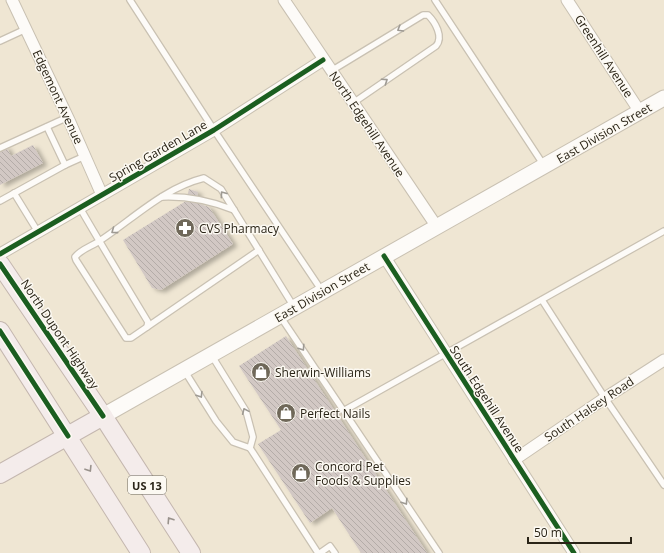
<svg xmlns="http://www.w3.org/2000/svg" width="664" height="553" viewBox="0 0 664 553" font-family="'Open Sans',sans-serif">
<style>
.building{fill:url(#building-back-hatch);filter:url(#shadow)}
.lines{fill:none;stroke-linecap:round;stroke-linejoin:round}
.service-casing{stroke:#c9c1b2;stroke-width:8}
.minor-casing{stroke:#c9c1b2;stroke-width:13}
.secondary-casing{stroke:#c9c1b2;stroke-width:17}
.trunk-casing{stroke:#c4b7af;stroke-width:20}
.service{stroke:#fdfbf8;stroke-width:5.5}
.minor{stroke:#fdfbf8;stroke-width:11}
.secondary{stroke:#fdfbf8;stroke-width:15}
.trunk{stroke:#f4eceb;stroke-width:18}
.cycleway-casing{stroke:#fcf9f2;stroke-width:8}
.cycleway{stroke:#1b5e20;stroke-width:5}
.oneway{stroke:#9e9a93}
.oneway2{stroke:#99928c}
.labels{text-anchor:middle;dominant-baseline:central;stroke-width:3;stroke-linejoin:round;paint-order:stroke}
.shield{fill:#fcf9f2;stroke:#696459;stroke-width:1}
.shield-label{font-size:11px;font-weight:bold;fill:#2a2417}
.street-label{font-size:12px;fill:#2a2417;stroke:#fcf9f2}
.poi-label{font-size:12px;fill:#2a2417;stroke:#fcf9f2;text-anchor:start}
</style>
<defs>
<pattern id="building-back-hatch" width="6" height="6" patternUnits="userSpaceOnUse"><rect width="6" height="6" fill="#d2c8c4"/><path d="M-1 5l2 2M0 0l6 6M5-1l2 2" fill="none" stroke="#b4aca8"/></pattern>
<filter id="shadow"><feDropShadow dx="4.5" dy="2.5" stdDeviation="2" flood-color="#0004"/></filter>
</defs>
<rect width="100%" height="100%" fill="#efe6d3"/>
<!-- building -->
<g class="building">
<path d="M33 145 43 163 0 185V149L6 146 11 156Z"/>
<path d="M189 189 198 192 196 203 209 207 233 244 161 290 152 288 123 240 186 201Z"/>
<path d="M286 336 427 553H361L332 508 310 523 258 444 281 430 239 366Z"/>
</g>
<g class="lines">
<defs>
<g id="service">
<path d="M130 0 214 130 322 291"/>
<path d="M435 0 543 164"/>
<path d="M0 41 26 29"/>
<path d="M331 71 423 15H428C435 22 444 37 436 46L353 103"/>
<path d="M47 127 65 165 85 156"/>
<path d="M0 148 68 117"/>
<path d="M14 193 38 232"/>
<path d="M162 197C186 196 211 201 234 210"/>
<path d="M0 201 65 165"/>
<path d="M80 208C102 246 125 284 148 322L147 327 131 338H126L76 260 75 257C81 249 93 246 101 240 134 218 164 188 204 178L221 189 294 307"/>
<path d="M542 300 605 398 664 485"/>
<path d="M280 316 439 553"/>
<path d="M147 327 259 250"/>
<path d="M212 356 246 411 253 437 250 448"/>
<path d="M184 370 216 421 233 442 250 448 318 553"/>
<path d="M345 410 664 231"/>
<path d="M320 553 330 546 335 553"/>
</g>
<g id="minor">
<path d="M12 0 69 120 102 195"/>
<path d="M284 0 437 227"/>
<path d="M567 0 640 112"/>
<path d="M0 254 214 130 323 60"/>
<path d="M384 256 574 553"/>
<path d="M514 460 605 398 664 360"/>
</g>
<path id="secondary" d="M103 416 664 98"/>
<g id="trunk">
<path d="M0 264 103 416 191 553"/>
<path d="M0 331 141 553"/>
<path d="M0 474 103 416"/>
</g>
</defs>
<!-- service casing -->
<use href="#service" class="service-casing"/>
<!-- minor casing -->
<use href="#minor" class="minor-casing"/>
<!-- secondary casing -->
<use href="#secondary" class="secondary-casing"/>
<!-- trunk casing -->
<use href="#trunk" class="trunk-casing"/>
<!-- service -->
<use href="#service" class="service"/>
<!-- minor -->
<use href="#minor" class="minor"/>
<!-- secondary -->
<use href="#secondary" class="secondary"/>
<!-- trunk -->
<use href="#trunk" class="trunk"/>
<defs>
<g id="cycleway">
<path d="M0 254 214 130 323 60"/>
<path d="M384 256 574 553"/>
<path d="M0 264 103 416"/>
<path d="M0 331 68 436"/>
</g>
</defs>
<!-- cycleway casing -->
<use href="#cycleway" class="cycleway-casing"/>
<!-- cycleway -->
<use href="#cycleway" class="cycleway"/>
</g>
<!-- one-way arrows -->
<defs><path id="oneway-chevron" d="M-2-3.5L2.5 0L-2 3.5" fill="none" stroke-width="1.6" stroke-linecap="round" stroke-linejoin="round"/></defs>
<g class="oneway">
<use href="#oneway-chevron" transform="translate(400 29) rotate(149)"/>
<use href="#oneway-chevron" transform="translate(385 81) rotate(-34)"/>
<use href="#oneway-chevron" transform="translate(223 194) rotate(-126)"/>
<use href="#oneway-chevron" transform="translate(114 231) rotate(144)"/>
<use href="#oneway-chevron" transform="translate(302 348) rotate(56)"/>
<use href="#oneway-chevron" transform="translate(200 395) rotate(58)"/>
<use href="#oneway-chevron" transform="translate(245 411) rotate(-114)"/>
<use href="#oneway-chevron" transform="translate(405 502) rotate(57)"/>
</g>
<g class="oneway2">
<use href="#oneway-chevron" transform="translate(89 469) rotate(58)"/>
<use href="#oneway-chevron" transform="translate(170 520) rotate(-123)"/>
</g>
<!-- icons -->
<defs>
<symbol id="pharmacy-disc" viewBox="-11 -11 22 22"><circle r="9.5" fill="#6f6859" stroke="#fcf9f2"/><path d="M-2-6h4v4h4v4h-4v4h-4v-4h-4v-4h4Z" fill="#fff"/></symbol>
<symbol id="shop-disc" viewBox="-11 -11 22 22"><circle r="9.5" fill="#6f6859" stroke="#fcf9f2"/><path d="M-5-2.5h2.3a2.7 3.5 0 0 1 5.4 0H5L5.5 6h-11ZM-1.5-2.5h3a1.5 2.3 0 0 0-3 0Z" fill="#fff"/></symbol>
</defs>
<g fill-rule="evenodd">
<use href="#pharmacy-disc" x="174" y="217" width="22" height="22"/>
<use href="#shop-disc" x="250" y="361" width="22" height="22"/>
<use href="#shop-disc" x="275" y="402" width="22" height="22"/>
<use href="#shop-disc" x="290" y="462" width="22" height="22"/>
</g>
<g class="labels">
<!-- shield labels -->
<rect class="shield" x="128" y="476" width="38" height="18" rx="3"/>
<g class="shield-label">
<text x="147" y="485">US 13</text>
</g>
<!-- street labels -->
<g class="street-label">
<text transform="translate(604 56) rotate(57)">Greenhill Avenue</text>
<text transform="translate(58 97) rotate(65)">Edgemont Avenue</text>
<text transform="translate(367 124) rotate(56)">North Edgehill Avenue</text>
<text transform="translate(604 133) rotate(-30)">East Division Street</text>
<text transform="translate(158 151) rotate(-30)">Spring Garden Lane</text>
<text transform="translate(322 292) rotate(-30)">East Division Street</text>
<text transform="translate(60 334) rotate(56)">North Dupont Highway</text>
<text transform="translate(487 399) rotate(57)">South Edgehill Avenue</text>
<text transform="translate(589 409) rotate(-34)">South Halsey Road</text>
</g>
<!-- poi labels -->
<g class="poi-label">
<text x="199" y="228">CVS Pharmacy</text>
<text x="275" y="372">Sherwin-Williams</text>
<text x="300" y="413">Perfect Nails</text>
<text x="315" y="466">Concord Pet<tspan x="315" dy="14">Foods &amp; Supplies</tspan></text>
</g>
</g>
<!-- scale -->
<path d="M528 537v6h103v-6" fill="none" stroke="#2a2417" stroke-width="2"/>
<text x="534" y="537" font-size="12" fill="#2a2417" stroke="#fcf9f2" stroke-width="3" paint-order="stroke">50 m</text>
</svg>
